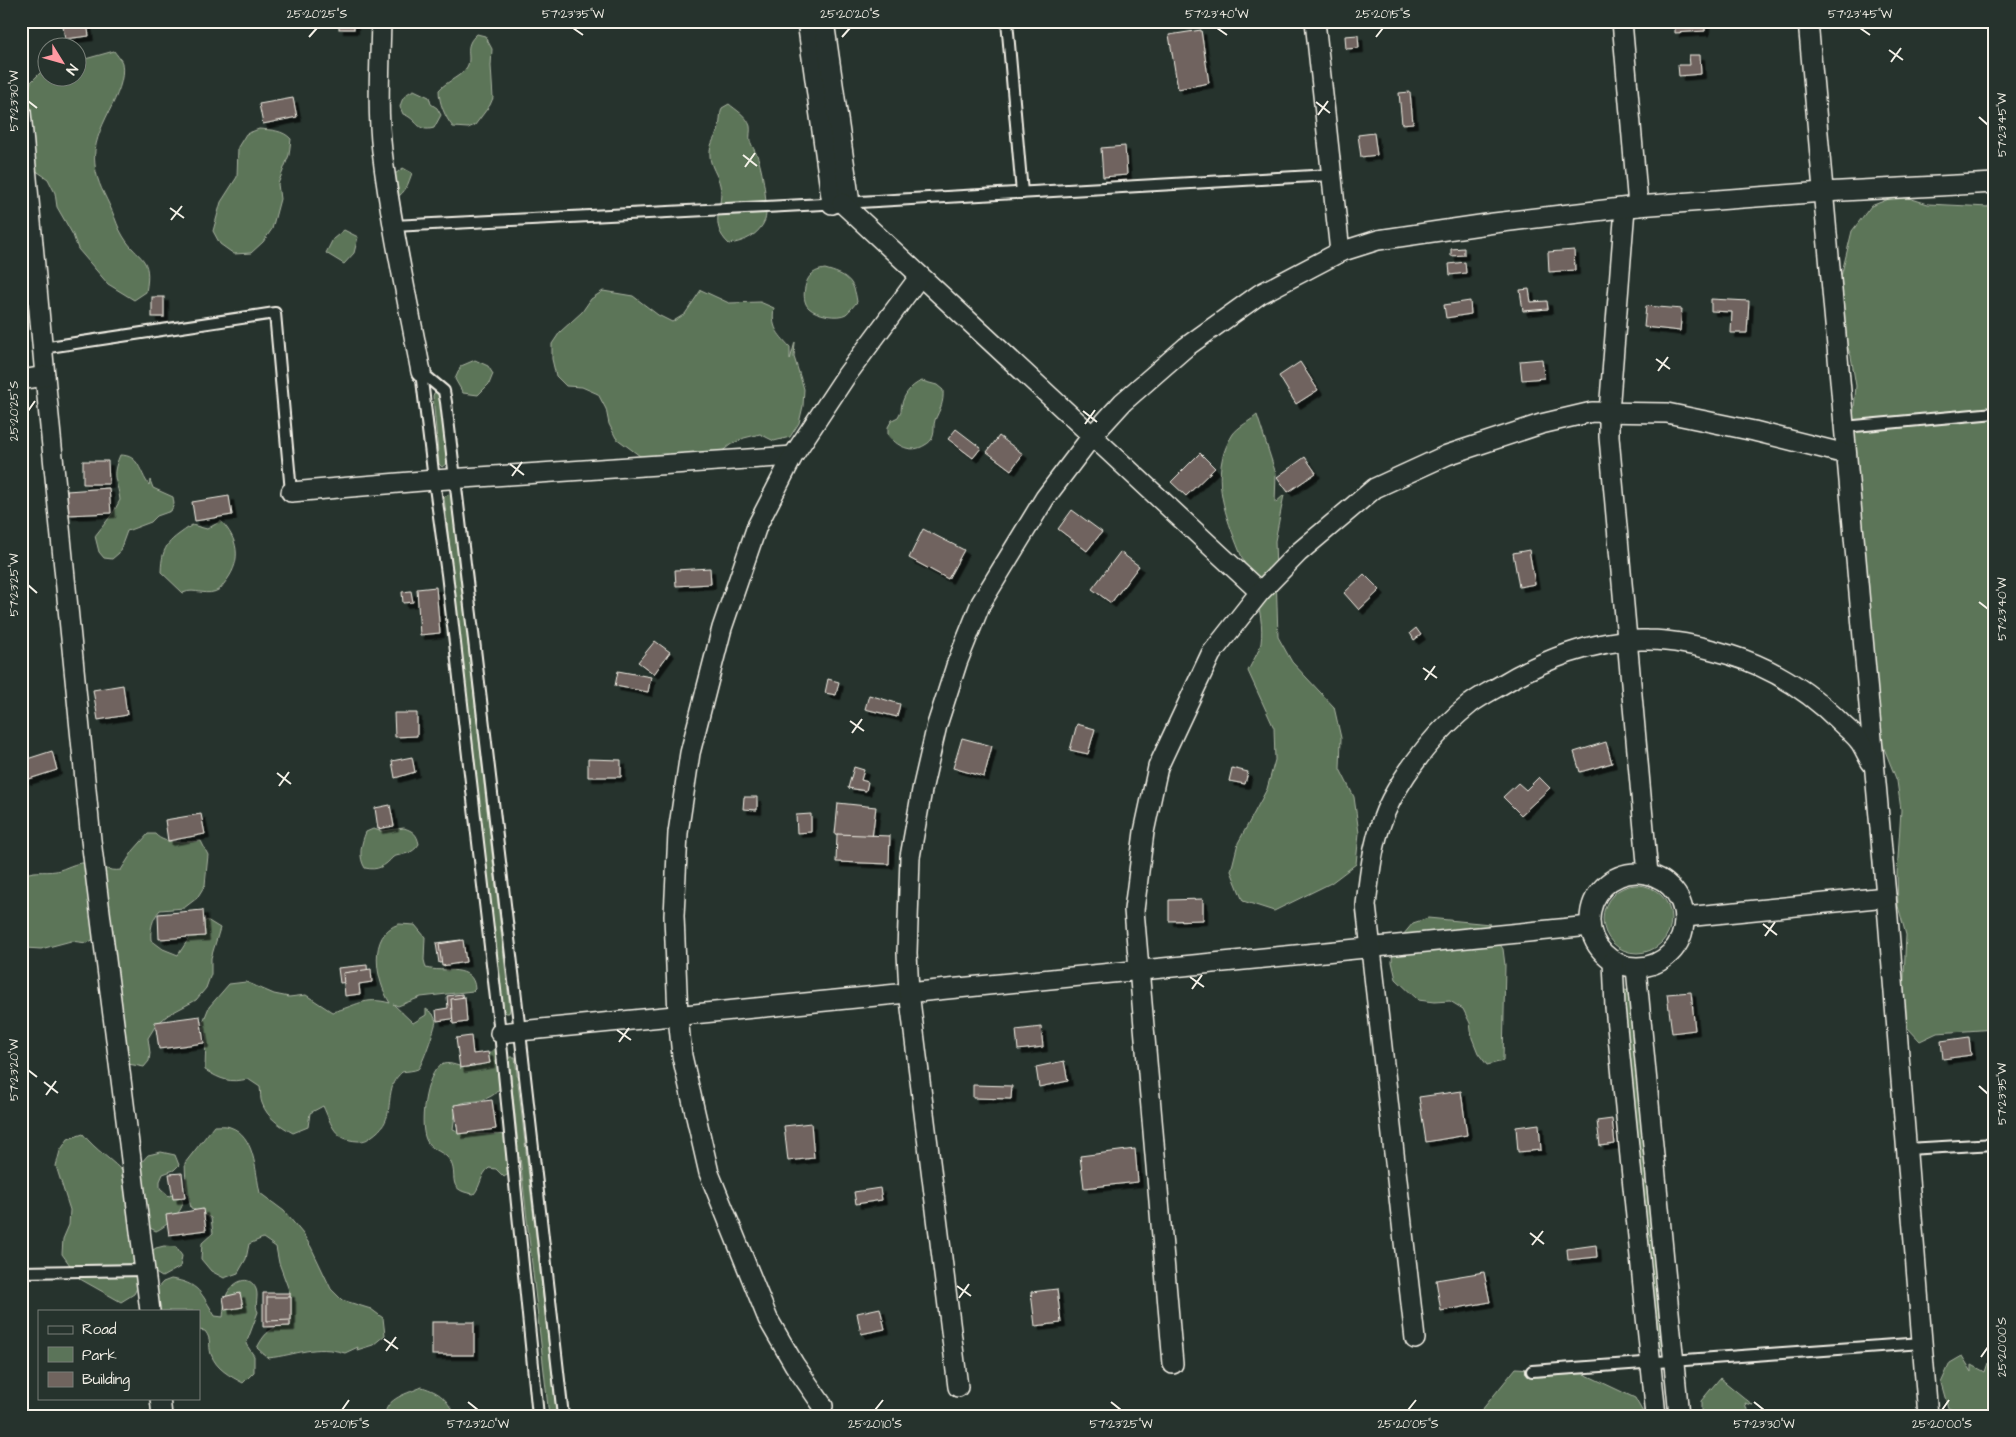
<svg xmlns="http://www.w3.org/2000/svg" width="2016" height="1437" viewBox="0 0 2016 1437" font-family="'Architects Daughter',sans-serif">
<style>
.green{fill:#5b7459;stroke:#a8b2a0}
.building{fill:#70645e;stroke:#f4f1e8;filter:url(#shadow)}
.lines{fill:none;stroke-linecap:round;stroke-linejoin:round}
.service-casing{stroke:#f4f1e8;stroke-width:14}
.minor-casing{stroke:#f4f1e8;stroke-width:22}
.service{stroke:#26332d;stroke-width:10}
.minor{stroke:#26332d;stroke-width:19}
.ticks{fill:none;stroke:#f4f1e8;stroke-width:2}
.neatline{fill:none;stroke:#f4f1e8;stroke-width:2}
.ticks-label{font-size:12px;text-anchor:middle;fill:#f4f1e8}
</style>
<defs>
<filter id="shadow"><feDropShadow dx="4.5" dy="4.5" stdDeviation="0" flood-color="#0009"/></filter>
</defs>
<rect width="100%" height="100%" fill="#26332d"/>
<filter id="ink" filterUnits="userSpaceOnUse"><feTurbulence type="fractalNoise" baseFrequency=".02" numOctaves="2"/><feDisplacementMap in="SourceGraphic" scale="10" xChannelSelector="R" yChannelSelector="G"/><feConvolveMatrix kernelMatrix="1 2 1 2 8 2 1 2 1" color-interpolation-filters="sRGB"/></filter>
<g filter="url(#ink)">
<!-- green -->
<g class="green">
<path d="M477 34 485 36 492 49 491 66 493 98 490 105 475 125 468 128 453 127C445 117 439 103 439 90 447 81 462 76 467 67 473 56 462 47 477 34Z"/>
<path d="M114 51C116 54 121 59 122 63 128 96 90 126 95 165 97 184 105 194 112 211 116 220 118 228 123 236 138 261 153 255 146 292L134 300 108 284 78 249 73 235 57 207 55 193 48 179 35 170 21 122 31 82 41 72 47 70 48 78H78V61Z"/>
<path d="M414 90 429 97 431 104 437 108 441 115 434 128C417 133 418 119 403 114L400 107C402 98 405 94 414 90Z"/>
<path d="M729 104C736 110 747 116 750 126 751 131 749 136 750 141 752 146 755 151 757 155 762 168 769 207 765 220 759 235 744 242 729 244 707 223 725 205 720 185 718 175 710 166 710 156 709 146 714 139 718 131 721 124 719 115 722 108Z"/>
<path d="M259 129C271 130 283 130 291 139L289 155 278 184 280 199 272 229 263 242 251 253 234 254 220 244 213 231 221 202 237 177 238 147 246 134Z"/>
<path d="M403 168 412 173C408 184 406 192 396 198L391 177Z"/>
<path d="M1899 195 1928 204 1989 207 1988 206 1995 203V1029L1937 1033 1920 1041 1906 1026 1903 996 1906 935 1898 906 1897 873 1901 810 1897 781 1874 723 1848 475 1856 386 1851 356 1838 323 1837 293 1852 231 1871 206Z"/>
<path d="M344 230 358 237 354 253 344 264 326 253 333 239Z"/>
<path d="M825 269C846 275 854 279 857 302 854 305 850 311 846 314 838 319 816 315 809 308 801 301 804 282 811 275 815 271 819 270 825 269Z"/>
<path d="M701 290 729 303 760 302 774 308C771 327 777 333 790 347V360L795 342 794 357 804 389 803 406 799 423 790 437 774 441 760 434 744 438 730 445 704 466 688 467 640 456 616 438 609 424 606 409 598 394 582 387 566 386 556 376 552 359V344L560 332 582 312 591 299 603 291 633 296 658 315 672 322 685 314Z"/>
<path d="M475 360 488 366 493 374 489 384 478 395 463 393 455 379 461 366Z"/>
<path d="M922 381 937 385 943 390C944 403 940 409 935 420 933 425 935 431 933 436 932 440 929 443 925 445 911 454 897 446 888 435V427L892 420 898 417 901 411C901 398 910 385 922 381Z"/>
<path d="M437 392 440 396 447 463 442 467 439 464 433 396 434 393Z"/>
<path d="M1257 415 1276 474 1275 503 1284 495 1275 541 1278 637 1292 662 1334 707 1341 738 1340 769 1354 797 1359 833 1356 864 1331 883 1274 911 1243 901 1231 871 1238 843 1267 789 1275 760 1274 728 1248 671C1252 662 1259 652 1261 643 1270 575 1190 500 1233 434 1238 427 1250 421 1257 415Z"/>
<path d="M120 455C140 455 139 472 149 485L150 480 153 488 173 497 174 504 171 511 157 516 151 522 127 531 119 553 112 559 104 558 99 552 95 536 113 513 120 500C117 477 110 479 120 455Z"/>
<path d="M449 494 451 496 510 1009 509 1013H506L503 1010 444 497Z"/>
<path d="M221 521C238 539 242 559 227 580 225 582 222 587 220 589 207 598 195 587 183 593L161 572C162 543 170 541 192 525L207 529Z"/>
<path d="M404 828C413 831 417 834 419 844 412 855 404 853 393 857 385 866 378 871 365 868 358 857 361 844 366 832L373 829 381 831Z"/>
<path d="M148 834H155C166 846 186 841 201 841L208 855 205 885 197 898 184 908 160 910C152 919 150 929 151 940L163 949 178 955 195 929 207 920 220 928 211 958V974L206 988 196 1000 168 1015 156 1025 148 1038 150 1053 149 1061 144 1067 123 1063 101 935 87 943 71 941 41 949 25 948 21 945V877C31 869 44 873 56 871 66 869 75 862 86 863 99 865 108 872 121 870L133 851Z"/>
<circle cx="1637" cy="919" r="34"/>
<path d="M1428 918 1490 924 1487 925 1503 949 1505 965 1503 1061 1487 1065 1478 1053 1472 1038 1470 1023 1463 1009 1450 1001 1434 1002 1418 1000 1396 979 1392 962 1393 947 1413 923Z"/>
<path d="M399 924 415 925 425 937 424 960 426 968C443 973 474 963 475 989L473 991 421 997 398 1006 393 1004 413 1023 426 1015V1009L433 1014 436 1021C435 1028 422 1066 418 1069 414 1071 407 1071 402 1072 399 1075 394 1080 393 1084 386 1105 394 1121 372 1136 367 1140 365 1141 358 1141 334 1140 332 1125 323 1106L310 1113 308 1127 293 1133C281 1126 267 1118 262 1103 260 1099 261 1092 260 1087L248 1079C229 1083 222 1080 205 1070L206 1037 203 1022 209 1007 229 984 246 982 274 994 289 997 306 995 332 1012C357 1006 364 996 390 1003 376 981 367 934 399 924Z"/>
<path d="M1625 990 1629 991 1662 1350H1659L1622 993Z"/>
<path d="M495 1048 501 1052C503 1076 508 1095 477 1101 468 1102 463 1101 456 1107L453 1129C470 1138 503 1131 512 1137 515 1139 516 1141 518 1143L509 1060 511 1057H515L557 1416H549L520 1157 511 1172 504 1177 496 1169 489 1168C480 1175 481 1186 474 1194 441 1190 463 1172 446 1156 440 1151 432 1149 428 1143 417 1129 426 1072 441 1065 449 1061 456 1066 464 1067 476 1068 487 1055 495 1048Z"/>
<path d="M214 1126C219 1126 226 1125 230 1127 255 1135 255 1171 260 1193L284 1211 303 1234 311 1247 331 1289 342 1300 371 1309 383 1318 385 1335 373 1345 357 1350 358 1347 345 1353C315 1344 297 1355 268 1358L257 1348C266 1330 273 1327 292 1323L289 1309 290 1293 279 1263 276 1247 263 1238 249 1244 246 1259 238 1273 224 1278 211 1271 201 1259 202 1243 213 1233 211 1218 191 1208 186 1186 185 1163Z"/>
<path d="M83 1134C95 1150 113 1160 126 1175L121 1174 134 1200 141 1280 134 1294 121 1302 80 1279 62 1254 63 1239 69 1225 70 1210 56 1166 60 1151 68 1139Z"/>
<path d="M161 1152 175 1155 179 1165 174 1170 163 1174 160 1181V1188L169 1196 176 1194C177 1194 182 1200 182 1200 186 1210 164 1228 156 1231L146 1226 140 1164 148 1155Z"/>
<path d="M164 1246 176 1247 182 1256 180 1267 162 1277 149 1269 150 1252 156 1248Z"/>
<path d="M171 1279C199 1283 201 1293 215 1316L223 1317C224 1310 224 1301 227 1294 233 1282 249 1273 256 1289 259 1297 254 1305 258 1312L246 1344 254 1356V1372L243 1383C230 1376 216 1369 211 1354 208 1344 212 1340 205 1331L199 1330V1311H158L153 1293 163 1282Z"/>
<path d="M1962 1356 1972 1372V1365L1985 1372 1988 1363 1995 1367V1416H1968L1948 1408 1941 1383 1950 1363Z"/>
<path d="M1516 1368 1580 1372 1635 1398 1645 1416H1477Z"/>
<path d="M1720 1378 1753 1405 1745 1403 1749 1416H1701V1401Z"/>
<path d="M422 1387C441 1393 446 1398 455 1416H385C385 1398 409 1393 422 1387Z"/>
</g>
<!-- building -->
<g class="building">
<rect x="339" y="21" width="15" height="8"/>
<path d="M1675 21H1705V31L1675 33Z"/>
<path d="M87 23 89 36 65 39 63 27Z"/>
<path d="M1201 30 1209 83 1178 89 1169 35Z"/>
<path d="M1358 35 1359 48 1346 49 1345 36Z"/>
<path d="M1689 55H1700L1701 74 1679 76 1678 65H1690Z"/>
<path d="M1410 92 1413 123 1402 124 1399 93Z"/>
<path d="M293 98 297 117 263 124 259 104Z"/>
<path d="M1374 133 1377 155 1361 157 1358 135Z"/>
<path d="M1125 146 1127 175 1103 177 1101 148Z"/>
<path d="M1464 248V255L1451 256V249Z"/>
<path d="M1574 250 1575 270 1549 272 1548 252Z"/>
<path d="M1465 262 1466 273 1450 275 1449 264Z"/>
<path d="M1529 289 1531 302 1547 301 1548 309 1523 311 1520 290Z"/>
<rect x="152" y="297" width="12" height="20"/>
<path d="M1711 299 1749 301 1747 333H1731L1732 312 1711 311Z"/>
<path d="M1470 301 1471 314 1446 318 1444 305Z"/>
<path d="M1646 306 1682 309 1680 331 1644 327Z"/>
<path d="M1542 359 1544 378 1522 380 1520 361Z"/>
<path d="M1300 362 1318 390 1296 404 1279 376Z"/>
<path d="M956 429 981 448 973 458 948 439Z"/>
<path d="M999 436 1023 454 1011 470 987 452Z"/>
<path d="M1200 453 1215 468 1186 496 1171 482Z"/>
<path d="M1305 457 1316 473 1288 492 1277 477Z"/>
<path d="M83 461H108L109 484H83Z"/>
<path d="M109 488 111 513 68 515 67 491Z"/>
<path d="M229 496 232 515 195 521 192 502Z"/>
<path d="M1072 510 1102 532 1087 551 1058 529Z"/>
<path d="M923 529 964 550 948 579 909 558Z"/>
<path d="M1529 550 1535 584 1519 587 1513 553Z"/>
<path d="M1120 552 1139 566 1111 603 1092 589Z"/>
<path d="M710 568 711 584 676 586 675 570Z"/>
<path d="M1364 574 1380 590 1359 610 1344 593Z"/>
<path d="M436 587 440 633 420 635 417 589Z"/>
<path d="M411 591 413 602 403 603 402 592Z"/>
<path d="M1416 628 1421 635 1414 640 1410 633Z"/>
<path d="M655 641 670 652 654 674 638 662Z"/>
<path d="M618 671 651 677 648 692 615 686Z"/>
<path d="M828 679 839 682 836 695 825 693Z"/>
<path d="M123 685 127 715 98 720 93 690Z"/>
<path d="M869 695 900 704 897 717 865 709Z"/>
<path d="M394 713H417V736L395 737Z"/>
<path d="M1077 724 1095 729 1088 754 1070 750Z"/>
<path d="M962 738 992 746 984 777 953 768Z"/>
<path d="M1606 742 1612 763 1580 772 1574 752Z"/>
<path d="M52 751 57 770 26 780 21 761Z"/>
<path d="M412 757 415 772 395 778 392 761Z"/>
<path d="M588 759 621 760V777H588Z"/>
<path d="M854 767 864 770 861 780 868 782 866 791 848 788Z"/>
<path d="M1232 768 1248 772 1245 784 1229 781Z"/>
<path d="M1539 777 1550 788 1521 815 1503 797 1518 783 1526 790Z"/>
<path d="M744 797H757V810L743 809Z"/>
<path d="M838 803 876 807 872 838 835 834Z"/>
<path d="M390 805 394 826 378 829 375 808Z"/>
<path d="M201 814 205 834 168 841 165 820Z"/>
<path d="M811 814V832L797 833 796 815Z"/>
<path d="M837 834 890 836 889 864 836 862Z"/>
<path d="M1203 899V920L1169 921V900Z"/>
<path d="M203 910 205 936 159 939 158 914Z"/>
<path d="M461 940 463 960 439 963 436 943Z"/>
<path d="M463 940 466 962 442 966 439 944Z"/>
<path d="M367 965 368 980 340 983 338 968Z"/>
<path d="M371 969 372 982 359 984 360 994 345 996 343 973Z"/>
<path d="M1691 992 1695 1030 1672 1033 1667 994Z"/>
<path d="M462 994 465 1017 437 1021 436 1010 448 1008 447 996Z"/>
<path d="M465 997 467 1022 453 1024 451 999Z"/>
<path d="M200 1016 204 1043 159 1049 155 1022Z"/>
<path d="M1041 1027 1043 1047 1018 1050 1016 1030Z"/>
<path d="M471 1036 473 1054 488 1052 490 1063 460 1068 456 1038Z"/>
<path d="M1969 1037 1971 1055 1943 1059 1941 1041Z"/>
<path d="M1064 1061 1068 1081 1039 1087 1036 1067Z"/>
<path d="M973 1085 1012 1086 1011 1099 973 1098Z"/>
<path d="M1461 1091 1467 1135 1426 1142 1419 1097Z"/>
<path d="M492 1100 496 1129 458 1134 454 1105Z"/>
<path d="M1612 1119 1615 1144 1600 1146 1597 1121Z"/>
<path d="M811 1123 814 1158 788 1161 784 1126Z"/>
<path d="M1539 1124 1541 1150 1518 1152 1516 1127Z"/>
<path d="M1135 1149 1138 1182 1084 1188 1080 1156Z"/>
<path d="M182 1173 185 1198 173 1199 169 1174Z"/>
<path d="M880 1188 882 1200 856 1204 854 1192Z"/>
<path d="M203 1209 206 1230 169 1235 166 1215Z"/>
<path d="M1596 1245 1597 1257 1568 1260 1567 1249Z"/>
<path d="M1484 1272 1490 1302 1441 1311 1436 1280Z"/>
<path d="M1057 1289 1061 1323 1035 1326 1031 1292Z"/>
<path d="M240 1293 243 1307 225 1310 223 1297Z"/>
<path d="M263 1293H290V1326L263 1327Z"/>
<path d="M267 1297H291V1320L267 1321Z"/>
<path d="M880 1308 885 1329 861 1334 857 1313Z"/>
<rect x="432" y="1322" width="42" height="33"/>
</g>
<g class="lines">
<defs>
<g id="service">
<path d="M1007 21 1022 193"/>
<path d="M393 226 842 203 1331 175"/>
<path d="M42 348 275 313 291 492"/>
<path d="M421 372 444 391 446 402 520 1032 563 1416"/>
<path d="M421 372 434 480 447 574 500 1033 538 1416"/>
<path d="M1844 427 1995 413"/>
<path d="M1907 1149 1995 1144"/>
<path d="M21 1272 145 1270"/>
<path d="M1532 1371 1922 1343"/>
</g>
<g id="minor">
<path d="M381 21C380 64 377 108 382 151 391 225 407 298 421 372"/>
<path d="M807 21 832 204"/>
<path d="M824 21 850 203"/>
<path d="M1315 21 1340 252"/>
<path d="M1622 21 1638 206"/>
<path d="M1808 21 1888 918 1928 1416"/>
<path d="M21 112 45 376 91 840 150 1311"/>
<path d="M842 203 1260 592"/>
<path d="M1625 208 1609 412V437L1648 874"/>
<path d="M21 380 45 376"/>
<path d="M291 492 434 480 793 456"/>
<circle cx="1637" cy="920" r="47"/>
<path d="M1685 917 1886 897"/>
<path d="M1613 961 1615 1007 1656 1416"/>
<path d="M1636 968 1679 1416"/>
<path d="M500 1033 1590 926"/>
<path d="M1415 1339 1366 905C1370 869 1374 832 1391 800 1410 764 1439 729 1470 704 1478 698 1487 693 1496 688 1540 661 1595 638 1648 640 1675 640 1704 647 1730 655 1773 668 1810 692 1841 723 1847 729 1855 735 1860 742 1864 748 1867 755 1871 762"/>
<path d="M1173 1364 1134 910 1144 832 1158 767 1211 654 1260 592 1298 553 1375 488 1447 455 1541 424 1592 412 1667 413 1754 431 1846 454"/>
<path d="M958 1387 909 992 907 953 910 857 922 790 937 725 957 663 981 603 1045 498 1092 436 1123 402 1186 347 1260 294 1340 252 1378 240 1494 223 1638 206 1823 192 1995 183"/>
<path d="M160 1398 162 1416"/>
<path d="M823 1406 794 1364 768 1319 709 1173 682 1056 678 1016 674 916 678 833 690 753 722 628 757 526 793 456 846 376 920 276"/>
</g>
</defs>
<!-- service casing -->
<use href="#service" class="service-casing"/>
<!-- minor casing -->
<use href="#minor" class="minor-casing"/>
<!-- service -->
<use href="#service" class="service"/>
<!-- minor -->
<use href="#minor" class="minor"/>
</g>
</g>
<!-- ticks -->
<path class="ticks" d="M573 28 583 35M1217 28 1227 35M1860 28 1870 35M309 37 317 28M842 37 850 28M1376 37 1383 28M1889 50 1903 60M1891 62 1901 48M28 101 37 108M1316 102 1330 113M1318 115 1328 101M1979 117 1988 125M743 155 757 166M745 167 755 153M170 208 184 218M171 220 182 206M1656 359 1670 369M1658 371 1668 357M28 411 35 401M1083 411 1097 422M1085 424 1095 410M510 464 524 475M512 476 522 462M28 585 37 593M1979 602 1988 609M1423 668 1437 678M1425 680 1435 666M850 721 864 731M852 733 862 719M277 773 291 784M279 786 289 772M1763 924 1777 935M1765 936 1775 922M1190 977 1204 987M1192 989 1202 975M617 1030 631 1040M619 1042 629 1028M28 1070 37 1077M44 1082 58 1093M1979 1086 1988 1094M46 1095 56 1081M1530 1233 1544 1244M1532 1245 1543 1231M957 1286 971 1296M959 1298 969 1284M384 1339 398 1349M386 1351 396 1337M1981 1357 1988 1347M468 1402 478 1410M1111 1402 1121 1410M1754 1402 1764 1410M342 1410 349 1400M875 1410 883 1400M1408 1410 1416 1400M1942 1410 1949 1400"/>
<!-- margin -->
<rect width="2016" height="1437" fill="none" stroke="#26332d" stroke-width="55"/>
<!-- legend -->
<rect x="38" y="1310" width="162" height="90" fill="#26332d" stroke="#787f78"/>
<rect x="48" y="1326" width="25" height="8" fill="#26332d" stroke="#787f78"/>
<text x="82" y="1334" font-size="15" fill="#f4f1e8">Road</text>
<rect x="48" y="1347" width="25" height="15" fill="#5b7459" stroke="#787f78"/>
<text x="82" y="1360" font-size="15" fill="#f4f1e8">Park</text>
<rect x="48" y="1372" width="25" height="15" fill="#70645e" stroke="#787f78"/>
<text x="82" y="1384" font-size="15" fill="#f4f1e8">Building</text>
<!-- north arrow -->
<g transform="translate(62 62) rotate(127)"><circle r="24" fill="#26332d" stroke="#787f78"/>
<path d="M0-4L9 19L0 12L-9 19Z" fill="#ff9aa2"/>
<text y="-8" font-size="14" font-weight="bold" text-anchor="middle" fill="#f4f1e8">N</text>
</g>
<rect x="28" y="28" width="1960" height="1382" class="neatline"/>
<g class="ticks-label">
<text x="317" y="18">25°20'25"S</text>
<text x="573" y="18">57°23'35"W</text>
<text x="850" y="18">25°20'20"S</text>
<text x="1217" y="18">57°23'40"W</text>
<text x="1383" y="18">25°20'15"S</text>
<text x="1860" y="18">57°23'45"W</text>
<text transform="translate(14 101) rotate(-90)" y="4">57°23'30"W</text>
<text transform="translate(2002 125) rotate(-90)" y="4">57°23'45"W</text>
<text transform="translate(14 411) rotate(-90)" y="4">25°20'25"S</text>
<text transform="translate(14 585) rotate(-90)" y="4">57°23'25"W</text>
<text transform="translate(2002 609) rotate(-90)" y="4">57°23'40"W</text>
<text transform="translate(14 1070) rotate(-90)" y="4">57°23'20"W</text>
<text transform="translate(2002 1094) rotate(-90)" y="4">57°23'35"W</text>
<text transform="translate(2002 1347) rotate(-90)" y="4">25°20'00"S</text>
<text x="342" y="1428">25°20'15"S</text>
<text x="478" y="1428">57°23'20"W</text>
<text x="875" y="1428">25°20'10"S</text>
<text x="1121" y="1428">57°23'25"W</text>
<text x="1408" y="1428">25°20'05"S</text>
<text x="1764" y="1428">57°23'30"W</text>
<text x="1942" y="1428">25°20'00"S</text>
</g>
</svg>
